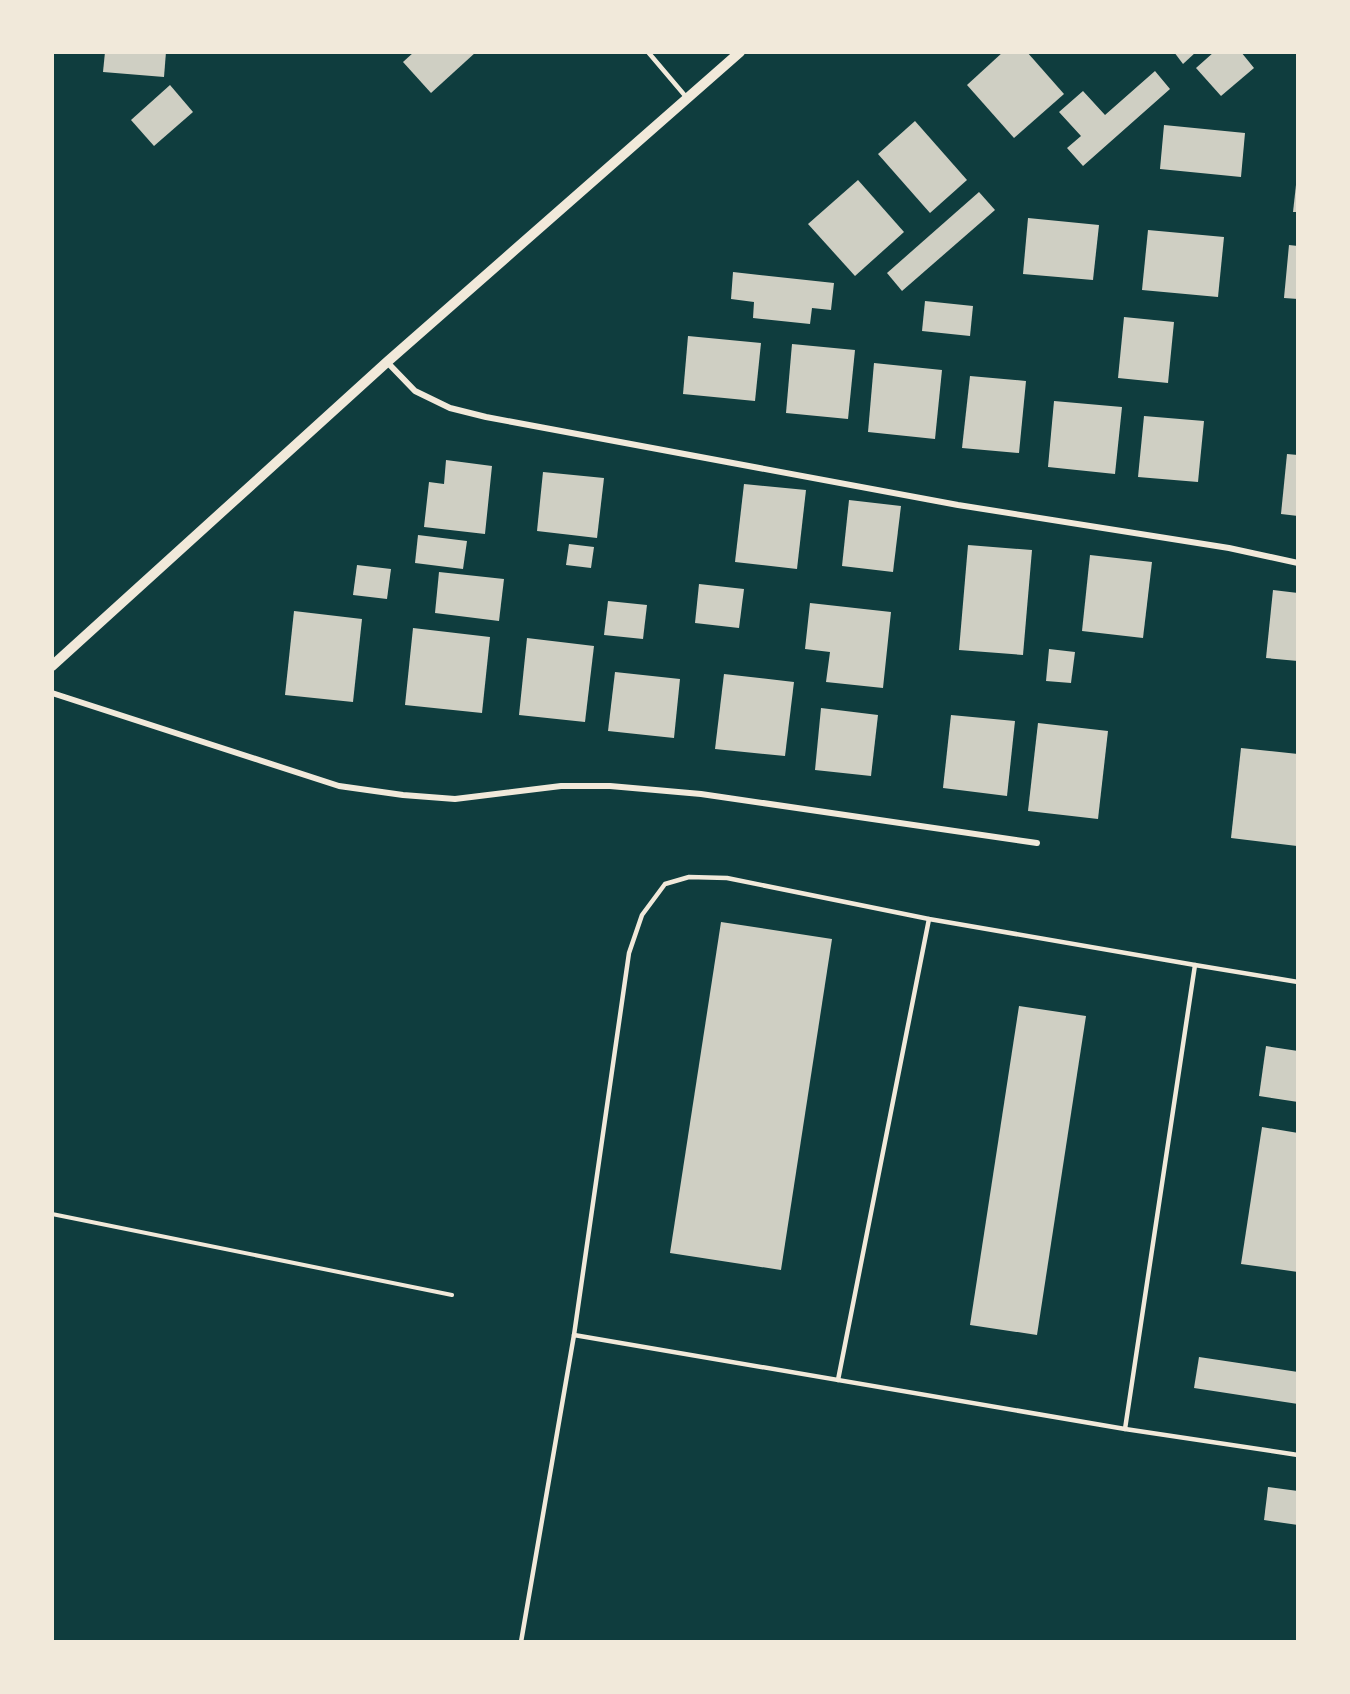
<svg xmlns="http://www.w3.org/2000/svg" width="1350" height="1694" viewBox="0 0 1350 1694" font-family="'Sofia Sans Condensed',sans-serif">
<style>
.building{fill:#cfcfc3}
.lines{fill:none;stroke-linecap:round;stroke-linejoin:round}
.path{stroke:#f1e9da;stroke-width:4}
.service{stroke:#f1e9da;stroke-width:4.5}
.minor{stroke:#f1e9da;stroke-width:6}
.tertiary{stroke:#f1e9da;stroke-width:10}
</style>
<rect width="100%" height="100%" fill="#0f3d3e"/>
<!-- building -->
<g class="building">
<path d="M105 52H166L164 77 103 72Z"/>
<path d="M414 52H476L431 93 403 62Z"/>
<path d="M1003 52H1027L1064 94 1014 138 967 85Z"/>
<path d="M1174 52H1196L1183 64Z"/>
<path d="M1214 52H1241L1254 68 1221 96 1196 68Z"/>
<path d="M1155 71 1170 89 1083 166 1067 148 1081 136 1059 112 1083 91 1105 115Z"/>
<path d="M170 85 193 112 154 146 131 120Z"/>
<path d="M915 121 967 180 930 213 878 154Z"/>
<path d="M1164 125 1245 133 1241 177 1160 169Z"/>
<path d="M858 180 904 232 855 276 808 224Z"/>
<path d="M1296 185 1298 186V212H1293Z"/>
<path d="M979 192 995 210 902 291 887 273Z"/>
<path d="M1028 218 1099 225 1093 280 1023 274Z"/>
<path d="M1148 230 1224 237 1218 297 1142 290Z"/>
<path d="M1289 245 1298 246V299L1284 298Z"/>
<path d="M733 272 834 283 831 310 812 308 810 324 753 318 754 302 731 299Z"/>
<path d="M925 301 973 306 970 336 922 331Z"/>
<path d="M1124 317 1174 322 1168 383 1118 378Z"/>
<path d="M688 336 761 343 755 401 683 394Z"/>
<path d="M792 344 855 350 848 419 786 413Z"/>
<path d="M874 363 942 370 935 439 868 432Z"/>
<path d="M970 376 1026 381 1019 453 962 448Z"/>
<path d="M1054 401 1122 407 1115 474 1048 467Z"/>
<path d="M1144 416 1204 421 1198 482 1138 477Z"/>
<path d="M1287 454 1298 455V516L1281 514Z"/>
<path d="M446 460 492 466 485 534 424 527 429 482 444 484Z"/>
<path d="M543 472 604 478 597 538 537 531Z"/>
<path d="M744 484 806 490 797 569 735 562Z"/>
<path d="M849 500 901 506 893 572 842 566Z"/>
<path d="M418 535 467 541 463 569 415 563Z"/>
<path d="M569 544 594 547 591 568 566 565Z"/>
<path d="M968 545 1032 550 1023 655 959 650Z"/>
<path d="M1090 555 1152 562 1143 638 1082 631Z"/>
<path d="M357 565 391 569 387 599 353 595Z"/>
<path d="M439 572 504 579 499 621 435 613Z"/>
<path d="M699 584 744 589 739 628 695 623Z"/>
<path d="M1273 590 1298 593V661L1266 658Z"/>
<path d="M608 601 647 605 643 639 604 635Z"/>
<path d="M810 603 891 612 883 688 826 682 830 652 805 649Z"/>
<path d="M294 611 362 619 353 702 285 695Z"/>
<path d="M413 628 490 637 482 713 405 705Z"/>
<path d="M527 638 594 646 585 722 519 715Z"/>
<path d="M1049 649 1075 652 1071 683 1046 681Z"/>
<path d="M615 672 680 679 674 738 608 731Z"/>
<path d="M724 674 794 682 785 756 715 749Z"/>
<path d="M821 708 878 715 871 776 815 770Z"/>
<path d="M951 715 1015 721 1007 796 943 788Z"/>
<path d="M1038 723 1108 731 1098 819 1028 811Z"/>
<path d="M1241 748 1298 754 1297 846 1231 838Z"/>
<path d="M721 922 832 939 781 1270 670 1253Z"/>
<path d="M1019 1006 1086 1016 1037 1335 970 1325Z"/>
<path d="M1266 1046 1298 1051V1102L1259 1096Z"/>
<path d="M1262 1127 1298 1133V1272L1241 1264Z"/>
<path d="M1199 1357 1298 1372V1404L1194 1388Z"/>
<path d="M1268 1487 1298 1491V1525L1264 1520Z"/>
</g>
<g class="lines">
<!-- path -->
<path class="path" d="M52 1214 452 1295"/>
<!-- service -->
<g class="service">
<path d="M648 52 687 98"/>
<path d="M574 1335 629 953 642 915 665 884 689 877 727 878 929 919 1195 965"/>
<path d="M838 1380 929 919"/>
<path d="M1125 1429 1195 965 1298 982"/>
<path d="M521 1642 574 1335 1125 1429 1298 1455"/>
</g>
<!-- minor -->
<g class="minor">
<path d="M387 362 415 391 450 408 486 417 958 505 1229 548 1298 563"/>
<path d="M52 693 339 786 403 795 455 799 561 786H610L701 794 1037 843"/>
</g>
<!-- tertiary -->
<path class="tertiary" d="M52 666 387 362 740 52"/>
</g>
<!-- border -->
<rect width="1350" height="1694" fill="none" stroke="#f1e9da" stroke-width="108"/>
</svg>
